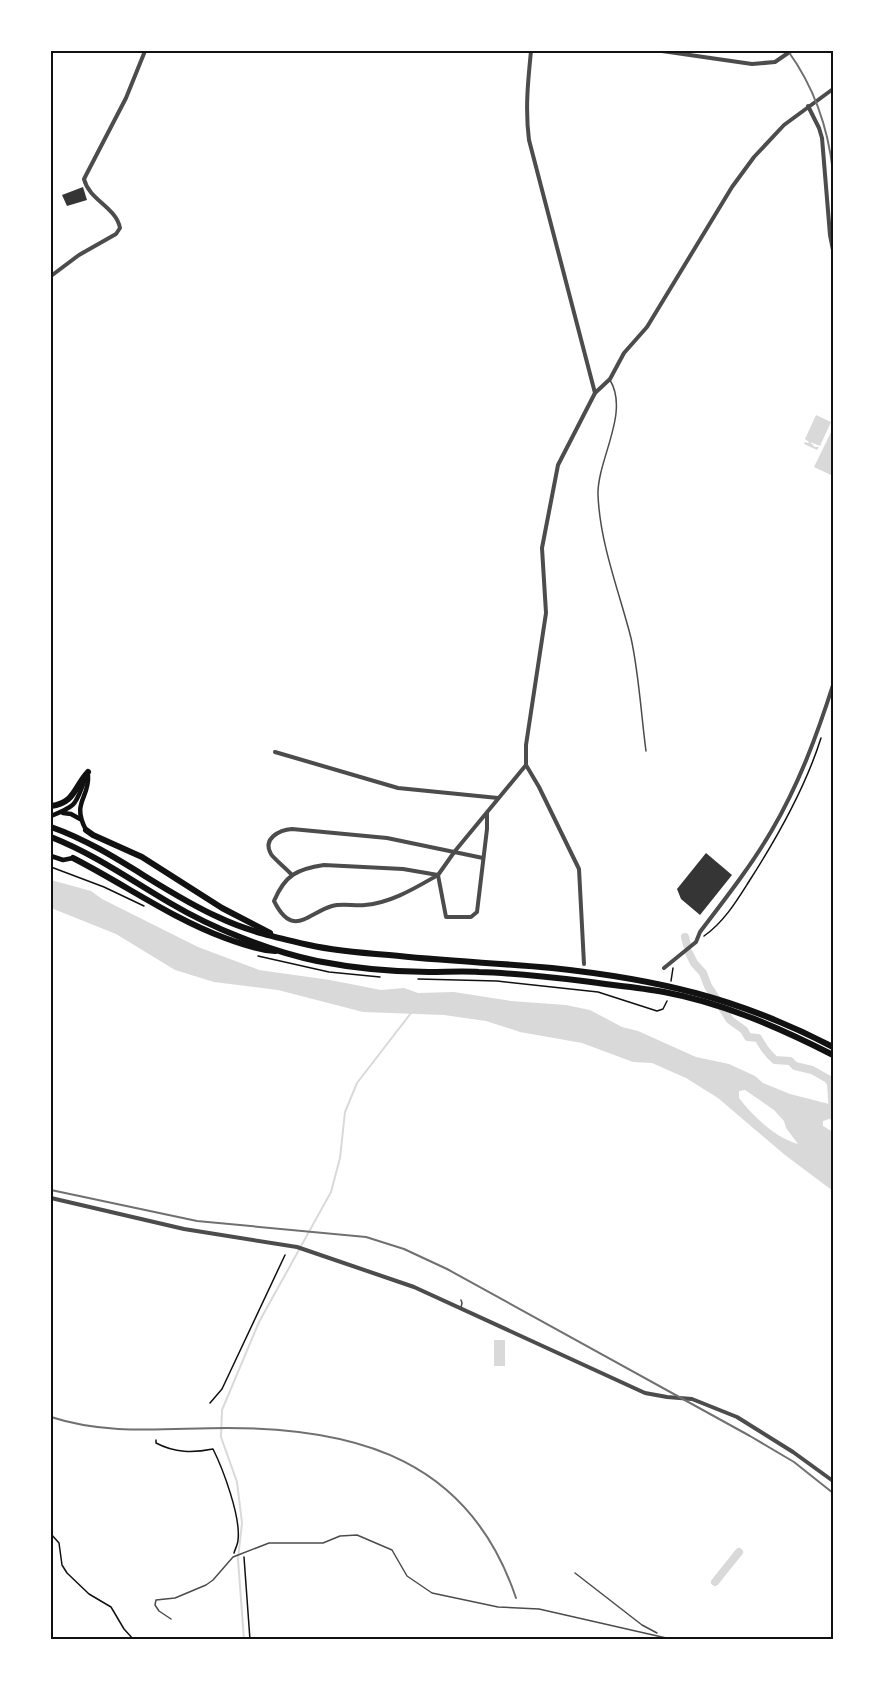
<svg xmlns="http://www.w3.org/2000/svg" width="884" height="1691" viewBox="0 0 884 1691" font-family="Raleway,sans-serif">
<style>
.water{fill:#d9d9d9;fill-rule:evenodd}
.lines{fill:none;stroke-linecap:round;stroke-linejoin:round}
.stream{stroke:#d9d9d9;stroke-width:2}
.canal{stroke:#d9d9d9;stroke-width:8}
.building{fill:#353535}
.path{stroke:#111;stroke-width:1.5}
.service{stroke:#4c4c4c;stroke-width:1.5}
.minor{stroke:#4c4c4c;stroke-width:4}
.secondary{stroke:#111;stroke-width:4.5}
.trunk{stroke:#111;stroke-width:6}
.rail{stroke:#707070;stroke-width:2}
.neatline{fill:none;stroke:#111;stroke-width:2}
</style>
<rect width="100%" height="100%" fill="#fff"/>
<!-- water -->
<g class="water">
<path d="M816 415 831 422 820 446 810 442 815 447H819L817 450 804 444 805 442 808 443 809 442 805 439Z"/>
<path d="M833 428V476L814 467Z"/>
<path d="M51 880 91 891 102 899 198 947 259 970 330 980 381 990 404 988 418 993 454 992 511 1001 566 1005 590 1010 622 1027 638 1031 696 1057 729 1064 755 1076 763 1083 790 1094 833 1105V1120L829 1119 823 1121V1126L833 1132V1191L785 1155 718 1098 686 1078 652 1063 633 1062 582 1043 520 1032 486 1021 444 1015 363 1012 278 990 214 982 175 970 116 934 51 908ZM745 1090 774 1110 784 1121 786 1128 798 1144C775 1138 753 1116 739 1098V1091Z"/>
<rect x="494" y="1340" width="11" height="26"/>
</g>
<g class="lines">
<!-- stream -->
<path class="stream" d="M244 1640 238 1559 242 1523 237 1482 221 1437 222 1410 259 1322 331 1192 340 1158 345 1112 357 1083 411 1013"/>
<!-- canal -->
<g class="canal">
<path d="M685 937 687 945"/>
<path d="M689 953 694 963 703 973 708 986 730 1020 744 1030 748 1037 758 1038C764 1048 767 1053 775 1060L790 1061 795 1066 812 1070 828 1079 831 1084 833 1113"/>
<path d="M715 1582 739 1552"/>
</g>
</g>
<!-- building -->
<g class="building">
<path d="M83 187 87 200 67 206 62 195Z"/>
<path d="M706 853 732 875 700 915 681 899 677 889Z"/>
</g>
<g class="lines">
<!-- path -->
<g class="path">
<path d="M51 867 104 887 144 906"/>
<path d="M704 936C723 923 736 902 748 883 777 838 805 789 821 738"/>
<path d="M258 956 329 972 380 977"/>
<path d="M418 979 497 981 598 992 657 1011 663 1009 667 1001"/>
<path d="M671 981 673 968"/>
<path d="M210 1403 222 1389 285 1255"/>
<path d="M156 1440V1443C175 1453 193 1453 213 1449 223 1469 241 1517 238 1540 238 1544 235 1549 234 1553"/>
<path d="M51 1534 59 1543 62 1565 67 1573 89 1594 111 1607 124 1629 134 1640"/>
<path d="M244 1557 250 1640"/>
</g>
<!-- service -->
<g class="service">
<path d="M610 380C630 413 597 460 598 495 600 544 619 591 631 638 639 674 641 714 646 751"/>
<path d="M461 1300 462 1303 461 1308"/>
<path d="M575 1573 642 1625 657 1633"/>
<path d="M171 1619 159 1611 155 1605 156 1600 175 1598 206 1585 213 1580 233 1557 269 1543H323L340 1536 357 1535 392 1550 407 1576 432 1593 498 1607 539 1609 675 1640"/>
</g>
<!-- minor -->
<g class="minor">
<path d="M531 51C528 81 525 109 529 140L595 393"/>
<path d="M662 51 752 64 775 62 791 51"/>
<path d="M808 106 819 128 822 138 830 235 833 250"/>
<path d="M51 276 79 255 116 234 120 228C116 207 89 200 84 179L126 98 145 51"/>
<path d="M275 752 398 788 498 798"/>
<path d="M526 765 539 787 579 869 584 964"/>
<path d="M487 812V829L477 912 471 917H446L438 875 455 851 526 765V745L546 613 542 548 558 465 595 393 610 379 624 353 647 327 732 187 754 157 784 125 833 89"/>
<path d="M324 865 403 869 438 875C415 888 391 903 365 905 354 906 341 903 332 906 308 913 293 939 274 901 285 875 297 869 324 865Z"/>
<path d="M292 875C287 869 274 859 271 854 262 838 280 830 292 829L387 838 483 858"/>
<path d="M664 968 696 942 700 932C725 899 751 866 772 830 799 784 817 735 833 685"/>
<path d="M51 1198 184 1229 297 1247 414 1287 645 1393 667 1397 692 1399 737 1417 793 1452 833 1481"/>
</g>
<!-- secondary -->
<g class="secondary">
<path d="M63 813 71 814 80 819"/>
<path d="M51 816C79 805 75 804 86 777"/>
<path d="M86 830C71 802 90 798 88 775"/>
<path d="M51 856 63 860 73 858"/>
</g>
<!-- trunk -->
<g class="trunk">
<path d="M51 806C75 803 74 787 88 772"/>
<path d="M51 827C111 848 160 891 218 917 247 931 278 938 309 945 335 951 362 953 389 955 443 961 498 963 552 968 656 979 739 998 833 1047"/>
<path d="M86 830 93 835 142 857 222 908 270 933"/>
<path d="M51 837C96 855 129 879 170 903 212 928 269 951 317 961 353 968 392 972 429 972 446 972 463 971 479 972 514 973 549 977 583 981 610 985 637 987 664 992 723 1003 780 1028 833 1055"/>
<path d="M73 858C124 884 171 918 225 938 241 944 258 950 275 951"/>
</g>
<!-- rail -->
<g class="rail">
<path d="M788 51C815 88 828 127 833 172"/>
<path d="M51 1190 197 1221 366 1237 404 1249 447 1269 750 1436 794 1462 833 1493"/>
<path d="M51 1417C109 1436 167 1428 227 1428 360 1428 470 1461 516 1598"/>
</g>
</g>
<!-- border -->
<rect width="884" height="1691" fill="none" stroke="#ffffff" stroke-width="105"/>
<rect x="52" y="52" width="780" height="1586" class="neatline"/>
</svg>
